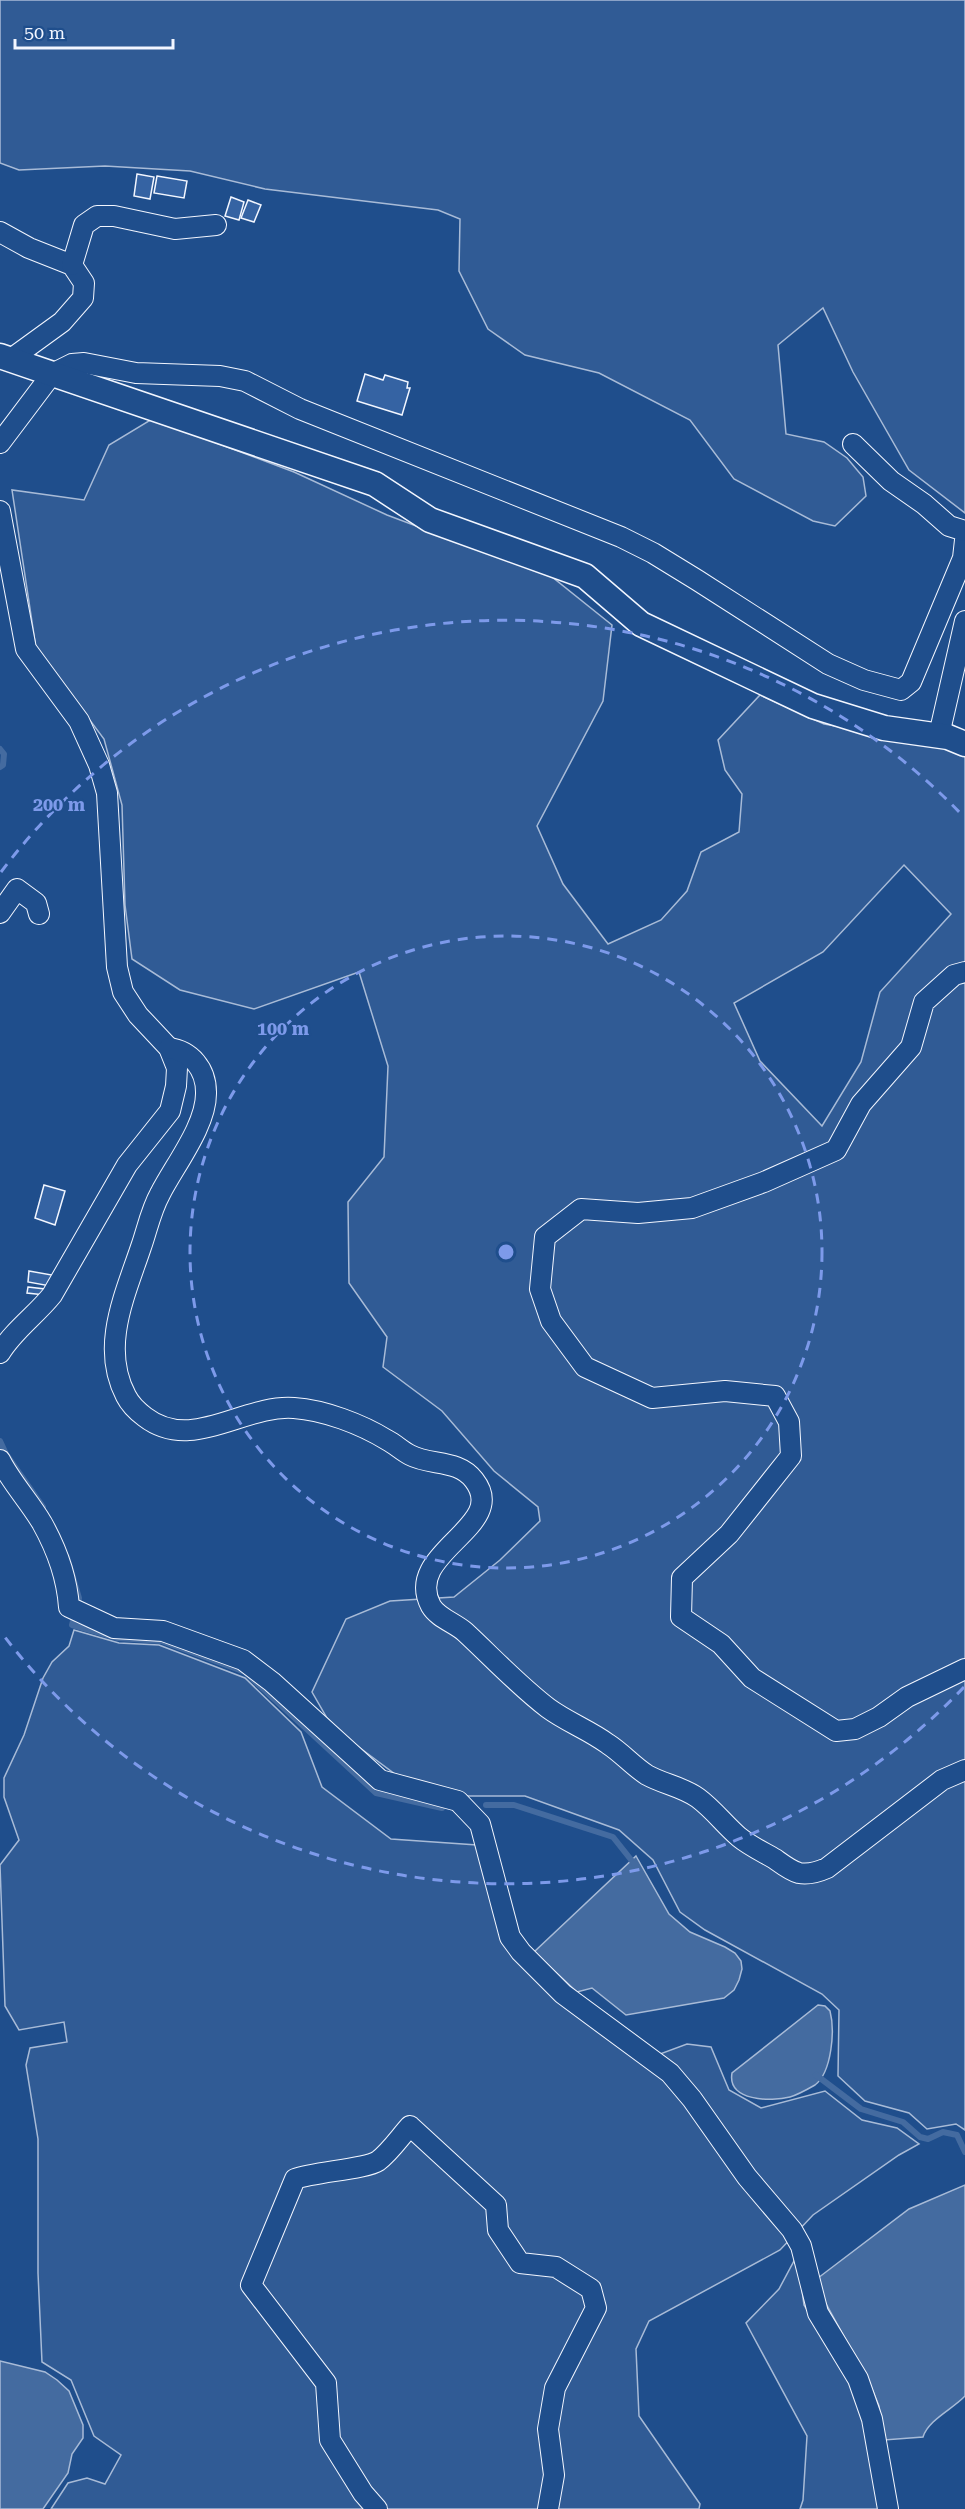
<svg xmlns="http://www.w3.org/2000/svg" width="965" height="2509" viewBox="0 0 965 2509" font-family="'Roboto Serif',serif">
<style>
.built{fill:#305b95;stroke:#a8bbd7;stroke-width:1.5;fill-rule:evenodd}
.water{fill:#446ba0;stroke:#a8bbd7;stroke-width:1.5}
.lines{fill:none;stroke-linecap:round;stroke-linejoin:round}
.stream{stroke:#446ba0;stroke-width:6}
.building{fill:#3563a3;stroke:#f2f6ff;stroke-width:1.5}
.minor-casing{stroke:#f2f6ff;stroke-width:22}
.tertiary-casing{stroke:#f2f6ff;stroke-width:27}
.minor{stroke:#1f4e8c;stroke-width:20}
.tertiary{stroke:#1f4e8c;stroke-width:24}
.ring{fill:none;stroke:#7d9aea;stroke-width:3;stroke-dasharray:10 8}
.centre{fill:#7d9aea;stroke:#1f4e8c;stroke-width:3}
.ring-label{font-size:18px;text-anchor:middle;font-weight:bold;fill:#7d9aea;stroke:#1f4e8c;stroke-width:4.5;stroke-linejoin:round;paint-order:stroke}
</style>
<rect width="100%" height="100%" fill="#1f4e8c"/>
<!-- built -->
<g class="built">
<path d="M0 0H965V513L909 470 853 372 823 308 778 345 786 434 824 442 847 458 863 477 866 496 835 526 813 521 734 479 690 420 599 373 525 355 488 329 459 271 460 219 438 210 265 189 190 171 105 166 19 170 0 163Z"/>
<path d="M152 419 294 472 387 515 552 577 612 625 603 701 537 826 563 884 608 944 661 920 687 891 701 852 739 832 742 794 725 770 718 740 760 695 824 724 940 744 965 756V2130L956 2124 927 2129 909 2113 865 2101 838 2076 839 2010 822 1994 705 1930 680 1912 653 1860 619 1830 525 1796H468L395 1774 352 1742 327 1718 312 1692 346 1619 390 1601 454 1597 500 1560 540 1521 538 1507 494 1471 442 1411 383 1367 387 1337 349 1283 348 1202 384 1157 388 1066 359 972 254 1009 180 990 132 959 125 905 122 805 104 739 36 648 12 490 84 500 109 445ZM904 865 951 914 880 992 861 1062 822 1126 760 1061 734 1003 823 952Z"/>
<path d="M74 1630 119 1643 159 1645 245 1678 301 1732 322 1787 391 1839 477 1845 504 1940 644 2060 687 2044 711 2047 729 2090 761 2108 825 2091 862 2120 897 2128 919 2144 899 2155 813 2215 780 2250 649 2321 636 2349 639 2416 700 2504 699 2509H51L68 2483 87 2478 105 2484 121 2455 94 2436 71 2380 42 2362 38 2273V2139L26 2065 30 2048 67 2042 64 2022 19 2030 5 2006 0 1865 19 1840 4 1797V1778L24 1735 43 1678 52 1662 69 1646Z"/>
<path d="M794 2261 799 2268 804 2305 847 2375 865 2427 880 2509H800L803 2500 807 2436 746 2323 779 2289Z"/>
</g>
<!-- water -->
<g class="water">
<path d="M636 1856 669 1914 690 1932 725 1947 735 1953 741 1961 742 1969 739 1980 734 1990 724 1998 626 2015 592 1988 577 1992 534 1952Z"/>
<path d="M818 2005 825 2006 830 2011C835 2030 832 2072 815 2085 808 2089 797 2095 790 2097 771 2102 727 2101 732 2073Z"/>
<path d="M965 2185V2396C953 2409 928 2420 923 2437L884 2440 879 2406 870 2384 818 2289V2278L909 2209Z"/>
<path d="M0 2361 45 2372 57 2380 69 2391 83 2425V2438L72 2454 68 2473 43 2509H0Z"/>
</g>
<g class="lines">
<!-- stream -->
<g class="stream">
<path d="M0 749 4 754 3 765 0 767"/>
<path d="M0 1441 6 1454 43 1507"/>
<path d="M67 1557 79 1598 72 1625 118 1638 162 1641 245 1672 376 1793 442 1808"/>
<path d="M486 1805H514L613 1837 636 1866"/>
<path d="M816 2075 861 2109 903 2122 920 2137 928 2139 943 2132 957 2135 965 2152"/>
</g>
</g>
<!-- building -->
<g class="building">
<path d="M137 174 154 177 150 199 134 196Z"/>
<path d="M157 176 187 181 184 198 154 193Z"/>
<path d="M231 197 244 202 239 220 225 216Z"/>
<path d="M248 200 261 205 254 222 241 218Z"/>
<path d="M365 374 383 380 385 375 408 382 407 388H410L402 415 357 401Z"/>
<path d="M44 1185 65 1191 55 1225 35 1218Z"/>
<path d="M29 1271 52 1275 50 1286 28 1282Z"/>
<path d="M28 1287 45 1289V1295L27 1293Z"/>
</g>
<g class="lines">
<defs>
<g id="minor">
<path d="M0 232 29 248 72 265 84 283 83 298 62 322 11 359"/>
<path d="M72 265 84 225 97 216H114L175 229 216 225"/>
<path d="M0 443 52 374 72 364 84 363 136 373 220 376 245 381 300 409 621 537 653 553 697 580 828 664 864 680 901 690 911 682 963 558 965 540"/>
<path d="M853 444 891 481 924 504 949 526 965 531"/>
<path d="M0 511 26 649 79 721 99 765 107 793 117 967 123 992 138 1015 169 1048 177 1068 176 1086 170 1111 127 1165 52 1295C36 1315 13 1331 0 1353"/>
<path d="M939 735 965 621"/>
<path d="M0 913 17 889 36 903 39 914"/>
<path d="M965 972 954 975 924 1002 911 1047 861 1104 836 1150 764 1182 692 1208 638 1213 581 1209 545 1237 540 1289 551 1321 585 1367 652 1398 725 1391 775 1396 789 1422 791 1456 729 1534 682 1578 681 1617 721 1644 752 1678 836 1731 855 1729 879 1717 907 1697 965 1669"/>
<path d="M169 1048C191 1051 206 1069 206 1092 207 1125 174 1166 160 1194 151 1210 147 1230 141 1247 125 1295 100 1347 126 1396 130 1404 137 1411 145 1417 192 1453 243 1404 294 1408 324 1410 361 1424 387 1440 395 1444 402 1451 410 1455 431 1466 458 1459 474 1480 511 1527 402 1552 431 1606 438 1618 455 1623 465 1632 492 1657 518 1685 548 1708 567 1722 589 1730 608 1744 622 1753 633 1766 647 1775 663 1784 683 1787 698 1798 713 1809 725 1825 739 1837 750 1846 763 1852 775 1859 782 1864 791 1871 799 1873 809 1875 818 1872 827 1868L942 1780 965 1770"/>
<path d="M0 1460C11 1482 29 1501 42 1523 56 1548 67 1578 69 1607L114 1628 163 1631 243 1660 272 1682 380 1780 458 1801 480 1824 510 1937 521 1952 563 1994 670 2073 692 2099 747 2177 792 2230 801 2246 818 2313 858 2379 872 2419 888 2509"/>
<path d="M377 2509 363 2493 330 2440 326 2383 251 2285 295 2179C314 2172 366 2169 378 2161 390 2152 400 2137 410 2126L496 2205 498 2230 520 2263 556 2267 591 2289 596 2308 555 2388 548 2429 554 2475 548 2509"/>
</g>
<path id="tertiary" d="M0 356 375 484 430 520 585 576 641 624 813 706 884 728 948 737 965 744"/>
</defs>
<!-- minor casing -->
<use href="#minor" class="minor-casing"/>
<!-- tertiary casing -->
<use href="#tertiary" class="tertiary-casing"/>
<!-- minor -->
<use href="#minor" class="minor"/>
<!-- tertiary -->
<use href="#tertiary" class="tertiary"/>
</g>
<!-- distance rings -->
<g class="ring">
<circle cx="506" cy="1252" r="316"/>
<path d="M964 1687A632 632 0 0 1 1 1632M1 872A632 632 0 0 1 964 817"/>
</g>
<circle cx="506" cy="1252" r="9" class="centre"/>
<g class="ring-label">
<text x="59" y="811">200 m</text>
<text x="283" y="1035">100 m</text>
</g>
<!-- scale -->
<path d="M15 39v9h158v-9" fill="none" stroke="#f2f6ff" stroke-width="3"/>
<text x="24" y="39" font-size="18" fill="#f2f6ff" stroke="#1f4e8c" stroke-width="4.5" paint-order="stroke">50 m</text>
</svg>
